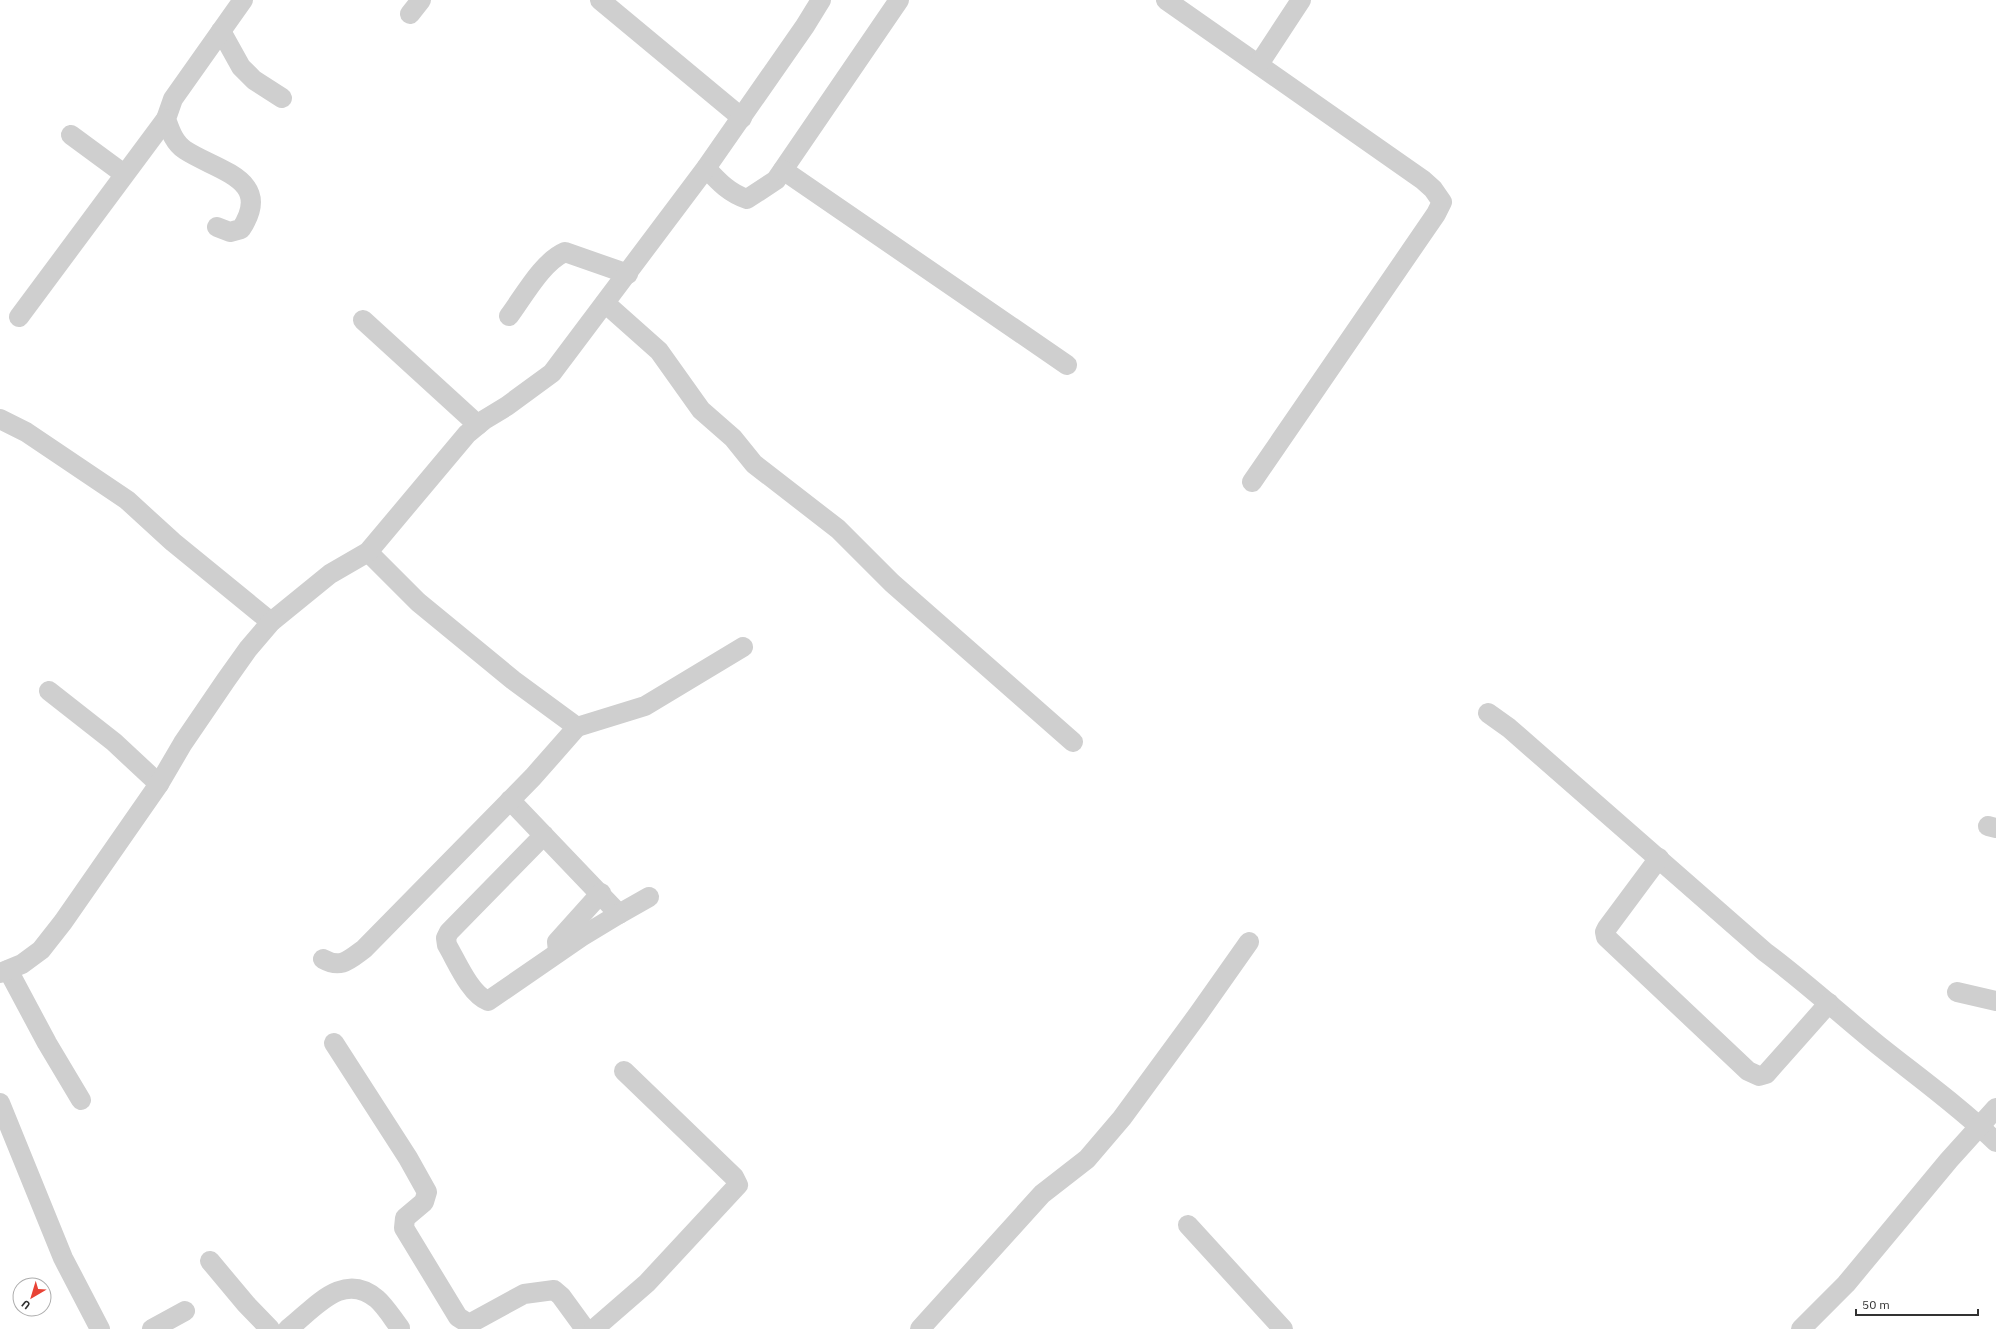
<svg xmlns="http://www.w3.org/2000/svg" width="1996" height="1329" viewBox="0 0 1996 1329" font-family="'IBM Plex Sans',sans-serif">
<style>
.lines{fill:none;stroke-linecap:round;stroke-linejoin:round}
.minor{stroke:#cfcfcf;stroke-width:20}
</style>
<rect width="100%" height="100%" fill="#fff"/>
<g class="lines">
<!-- minor -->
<g class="minor">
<path d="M600 0 742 118"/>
<path d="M1166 0 1423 180 1433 189 1442 202 1436 214 1252 482"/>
<path d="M410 14 421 0"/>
<path d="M221 31 241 67 254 80 282 98"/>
<path d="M1259 64 1301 0"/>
<path d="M71 135 124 174"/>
<path d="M706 168C719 182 729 193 747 199L776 180 899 0"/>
<path d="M783 170 1067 365"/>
<path d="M217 227 230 232 241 229C274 179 217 171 185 150 174 143 170 130 166 119L173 99 243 0"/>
<path d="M605 303 659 351 701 410 733 438 754 464 838 529 892 583 1073 742"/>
<path d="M509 316C524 296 542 262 565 252L628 274"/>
<path d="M19 317 166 119"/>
<path d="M363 320 478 425"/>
<path d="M0 419 26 432 127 500 173 542 271 622"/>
<path d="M368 552 418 602 513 680 577 727"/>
<path d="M49 691 114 742 159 784"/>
<path d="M1488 713 1509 728 1765 952C1804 981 1840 1014 1878 1045 1918 1077 1960 1107 1996 1142"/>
<path d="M510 800 619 914 581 937 488 1001C470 994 457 962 447 945L446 938 449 932 544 835"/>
<path d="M1988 826 1996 828"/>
<path d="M1659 858 1607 928 1605 932 1606 937 1748 1071 1759 1076 1766 1074 1829 1003"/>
<path d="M619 914 649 897"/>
<path d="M558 951 557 942 601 893"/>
<path d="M323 959C341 969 349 960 364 949L533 777 577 727 645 706 743 647"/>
<path d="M8 970 47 1043 81 1100"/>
<path d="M0 973 22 964 41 950 63 922 159 784 183 743 226 680 248 649 271 622 330 574 368 552 467 434 484 420 507 406 552 373 706 168 805 26 821 0"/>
<path d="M1957 992 1996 1001"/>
<path d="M334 1043 408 1158 427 1192 424 1202 405 1218 404 1228 458 1317 469 1324 524 1294 554 1290 561 1296 585 1329"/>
<path d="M0 1103 63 1258 100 1329"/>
<path d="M1188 1225 1283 1329"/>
<path d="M210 1261 246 1304 270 1329"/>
<path d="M152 1329 185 1311"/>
<path d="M288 1329C315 1308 343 1270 377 1299 386 1307 393 1319 400 1328"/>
<path d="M594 1329 647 1283 738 1185 734 1177 624 1071"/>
<path d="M920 1329 1042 1194 1087 1159 1122 1118 1199 1013 1249 942"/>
<path d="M1801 1329 1846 1284 1949 1160 1996 1108"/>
</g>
</g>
<!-- north arrow -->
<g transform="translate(32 1297) rotate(218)"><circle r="19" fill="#ffffff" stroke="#adadad"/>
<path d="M0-3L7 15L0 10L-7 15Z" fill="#e84335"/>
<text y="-6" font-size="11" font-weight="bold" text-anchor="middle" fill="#323232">U</text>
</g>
<!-- scale -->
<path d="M1856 1309v6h122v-6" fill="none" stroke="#323232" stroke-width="2"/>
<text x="1862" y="1309" font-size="12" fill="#323232" stroke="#ffffff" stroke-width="3" paint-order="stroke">50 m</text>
</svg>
